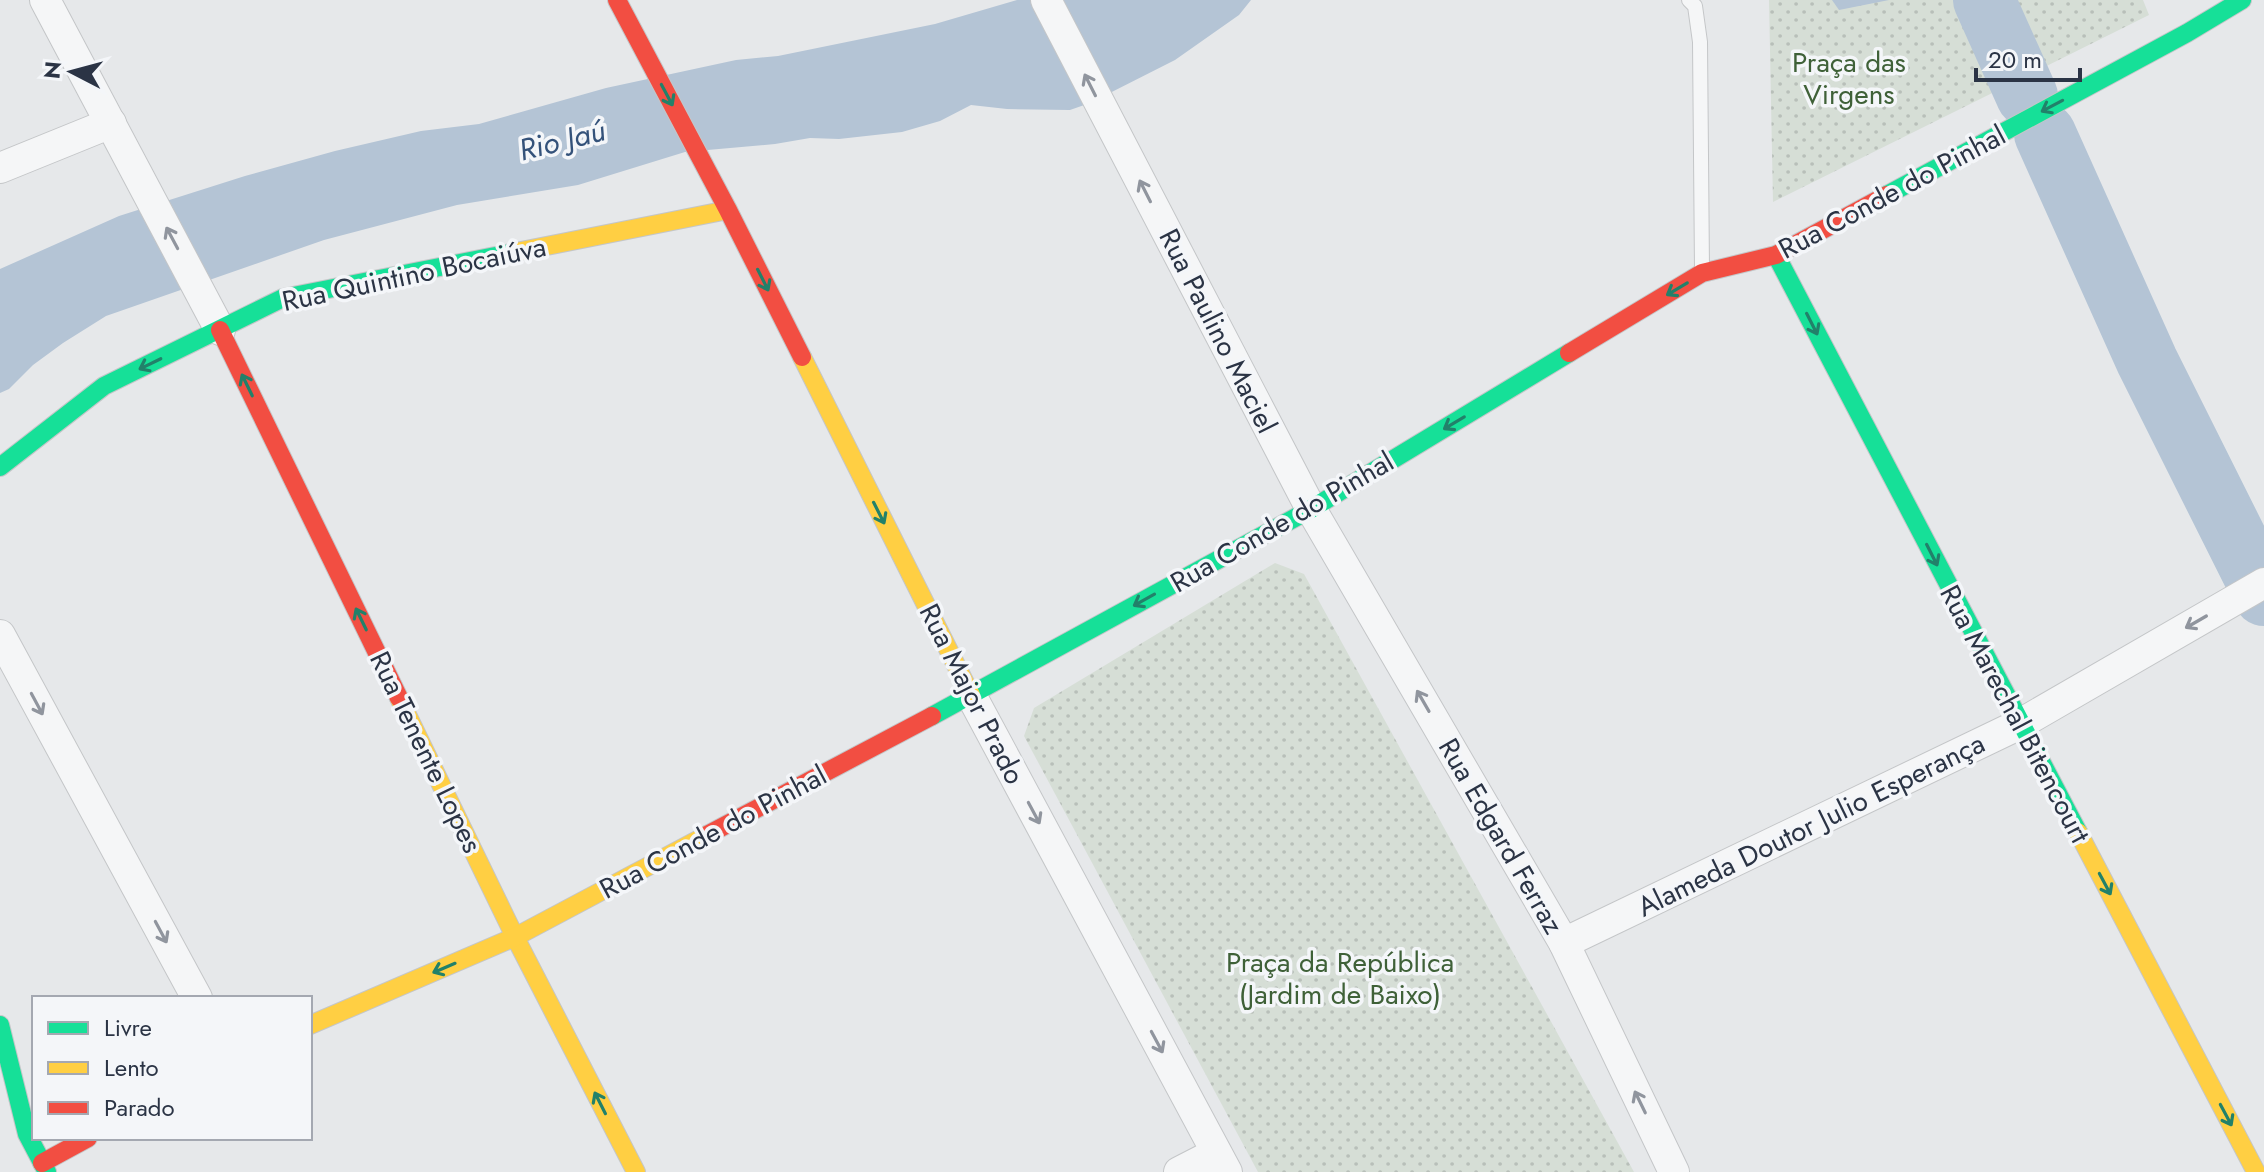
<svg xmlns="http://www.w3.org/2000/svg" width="2264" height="1172" viewBox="0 0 2264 1172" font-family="Jost,sans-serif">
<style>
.park{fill:url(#park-dots)}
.water{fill:#b4c4d5}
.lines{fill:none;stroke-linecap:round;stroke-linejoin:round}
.river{stroke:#b4c4d5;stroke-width:62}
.lane-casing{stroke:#c4c6c8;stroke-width:16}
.street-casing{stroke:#c4c6c8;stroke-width:32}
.fast-casing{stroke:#c4c6c8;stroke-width:20}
.slow-casing{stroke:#c4c6c8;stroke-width:20}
.jam-casing{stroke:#c4c6c8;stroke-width:20}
.lane{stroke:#f5f6f7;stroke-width:14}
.street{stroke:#f5f6f7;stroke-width:30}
.fast{stroke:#16e098;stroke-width:18}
.slow{stroke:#ffcf43;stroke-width:18}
.jam{stroke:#f24e42;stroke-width:18}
.oneway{stroke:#90959e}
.oneway2{stroke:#22816a}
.labels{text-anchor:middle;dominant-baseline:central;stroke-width:7;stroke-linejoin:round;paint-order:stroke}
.park-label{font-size:28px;fill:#3f6138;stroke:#f4f6f9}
.street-label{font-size:28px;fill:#2b3445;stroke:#f4f6f9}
.water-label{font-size:30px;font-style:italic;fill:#34527a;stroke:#f4f6f9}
</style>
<defs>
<pattern id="park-dots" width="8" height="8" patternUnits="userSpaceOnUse" patternTransform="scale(2)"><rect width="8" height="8" fill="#d6ded6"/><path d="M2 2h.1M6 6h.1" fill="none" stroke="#b8bfb9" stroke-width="1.8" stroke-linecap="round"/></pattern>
</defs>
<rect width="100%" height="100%" fill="#e6e8ea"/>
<!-- park -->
<g class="park">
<path d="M1769 0H2143L2149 15 1773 202Z"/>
<path d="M1275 563 1304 574 1634 1172H1258L1024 736 1034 708Z"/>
</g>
<!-- water -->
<g class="water">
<path d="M1017 0H1251L1239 15 1175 60 1090 103 1070 110 1007 109 971 105 940 121 902 132 839 139 810 138 775 144 685 152 578 185 457 205 324 240 106 316 63 343 33 365 9 389 0 393V269L119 216 245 176 335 151 421 131 479 124 606 88 736 60 778 56 935 24Z"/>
<path d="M1832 0H1889L1839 10Z"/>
</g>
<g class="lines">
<!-- river -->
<g class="river">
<path d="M1984 0 2027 96"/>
<path d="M2045 134 2147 361 2264 595"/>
</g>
<defs>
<path id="lane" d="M1689 0 1695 6 1700 42 1702 269"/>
<g id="street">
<path d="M45 0 220 330"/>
<path d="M1046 0 1311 509 1564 943 1674 1172"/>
<path d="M0 168 111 123"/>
<path d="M0 635 197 998"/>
<path d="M971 695 1227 1172"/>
<path d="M1564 943 2020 724 2264 583"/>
<path d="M1179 1172 1216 1153"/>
</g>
<g id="fast">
<path d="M1887 195 2187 33 2242 0"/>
<path d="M1776 255 2078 832"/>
<path d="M0 467 104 386 283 298 516 252"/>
<path d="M932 716 1311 509 1569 353"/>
<path d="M0 1025 27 1134 47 1172"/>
</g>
<g id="slow">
<path d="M516 252 728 210"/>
<path d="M802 357 971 695"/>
<path d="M399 698 515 937 636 1172"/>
<path d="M2078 832 2256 1172"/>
<path d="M310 1025 515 937 707 835"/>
</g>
<g id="jam">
<path d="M617 0 728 210 802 357"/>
<path d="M220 330 399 698"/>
<path d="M1569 353 1702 273 1776 255 1887 195"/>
<path d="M707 835 932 716"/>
<path d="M42 1163 88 1138"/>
</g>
</defs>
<!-- lane casing -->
<use href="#lane" class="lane-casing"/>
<!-- street casing -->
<use href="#street" class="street-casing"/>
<!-- fast casing -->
<use href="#fast" class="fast-casing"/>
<!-- slow casing -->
<use href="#slow" class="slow-casing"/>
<!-- jam casing -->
<use href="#jam" class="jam-casing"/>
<!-- lane -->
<use href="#lane" class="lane"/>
<!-- street -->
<use href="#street" class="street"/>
<!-- fast -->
<use href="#fast" class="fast"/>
<!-- slow -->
<use href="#slow" class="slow"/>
<!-- jam -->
<use href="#jam" class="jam"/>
</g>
<!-- one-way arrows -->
<defs><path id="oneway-shaft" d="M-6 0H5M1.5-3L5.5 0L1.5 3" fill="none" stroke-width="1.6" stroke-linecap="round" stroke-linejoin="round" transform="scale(2)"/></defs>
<g class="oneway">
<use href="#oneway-shaft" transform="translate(1090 85) rotate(-117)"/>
<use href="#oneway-shaft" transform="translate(1145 191) rotate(-117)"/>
<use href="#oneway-shaft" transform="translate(172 238) rotate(-118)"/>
<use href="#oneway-shaft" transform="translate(2196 622) rotate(150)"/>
<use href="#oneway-shaft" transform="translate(1423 701) rotate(-120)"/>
<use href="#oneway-shaft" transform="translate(37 704) rotate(62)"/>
<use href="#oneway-shaft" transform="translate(1034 813) rotate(62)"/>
<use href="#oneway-shaft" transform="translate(161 932) rotate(62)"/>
<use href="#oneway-shaft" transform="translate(1157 1042) rotate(62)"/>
<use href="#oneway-shaft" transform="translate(1640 1102) rotate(-116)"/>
</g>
<g class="oneway2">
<use href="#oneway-shaft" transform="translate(667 95) rotate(62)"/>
<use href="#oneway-shaft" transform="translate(2052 106) rotate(152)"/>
<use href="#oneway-shaft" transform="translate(763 280) rotate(63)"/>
<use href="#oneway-shaft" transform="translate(1677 289) rotate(149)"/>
<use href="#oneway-shaft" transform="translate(1812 324) rotate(63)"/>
<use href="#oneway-shaft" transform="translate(150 364) rotate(154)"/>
<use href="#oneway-shaft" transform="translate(247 385) rotate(-116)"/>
<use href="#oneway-shaft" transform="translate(1454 423) rotate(149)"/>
<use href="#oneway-shaft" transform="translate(879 513) rotate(63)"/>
<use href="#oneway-shaft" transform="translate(1932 555) rotate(63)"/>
<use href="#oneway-shaft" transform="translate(1144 600) rotate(151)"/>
<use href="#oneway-shaft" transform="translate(361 619) rotate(-116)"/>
<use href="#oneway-shaft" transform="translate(2105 884) rotate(62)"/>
<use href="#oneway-shaft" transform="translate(444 968) rotate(157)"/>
<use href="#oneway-shaft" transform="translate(600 1103) rotate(-117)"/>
<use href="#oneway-shaft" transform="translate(2226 1115) rotate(62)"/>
</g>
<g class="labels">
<!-- park labels -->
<g class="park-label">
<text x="1849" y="62">Praça das<tspan x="1849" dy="32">Virgens</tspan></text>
<text x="1340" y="962">Praça da República<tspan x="1340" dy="32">(Jardim de Baixo)</tspan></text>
</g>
<!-- street labels -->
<g class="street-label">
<text transform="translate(1892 192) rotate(-28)">Rua Conde do Pinhal</text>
<text transform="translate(414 274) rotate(-12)">Rua Quintino Bocaiúva</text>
<text transform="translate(1218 331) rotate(63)">Rua Paulino Maciel</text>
<text transform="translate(1282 522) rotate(-30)">Rua Conde do Pinhal</text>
<text transform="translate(972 694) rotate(63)">Rua Major Prado</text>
<text transform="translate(2015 714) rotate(62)">Rua Marechal Bitencourt</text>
<text transform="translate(426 752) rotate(64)">Rua Tenente Lopes</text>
<text transform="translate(1811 825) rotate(-26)">Alameda Doutor Julio Esperança</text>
<text transform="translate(713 832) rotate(-28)">Rua Conde do Pinhal</text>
<text transform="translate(1501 836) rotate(60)">Rua Edgard Ferraz</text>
</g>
<!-- water labels -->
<g class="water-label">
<text transform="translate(562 140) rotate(-14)">Rio Jaú</text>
</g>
</g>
<!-- legend -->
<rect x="32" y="996" width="280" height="144" fill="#f4f6f9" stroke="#a4a8b1" stroke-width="2"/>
<rect x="48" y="1022" width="40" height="12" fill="#16e098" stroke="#a4a8b1" stroke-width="2"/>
<text x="104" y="1036" font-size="24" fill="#2b3445">Livre</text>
<rect x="48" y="1062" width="40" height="12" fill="#ffcf43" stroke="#a4a8b1" stroke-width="2"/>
<text x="104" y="1076" font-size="24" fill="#2b3445">Lento</text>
<rect x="48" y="1102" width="40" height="12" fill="#f24e42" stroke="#a4a8b1" stroke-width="2"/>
<text x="104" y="1116" font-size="24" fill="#2b3445">Parado</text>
<!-- north arrow -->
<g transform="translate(72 72) rotate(276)" stroke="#f4f6f9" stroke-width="6" paint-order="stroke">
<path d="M0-6L14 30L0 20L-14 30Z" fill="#2b3445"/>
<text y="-12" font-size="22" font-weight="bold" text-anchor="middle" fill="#2b3445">N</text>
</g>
<!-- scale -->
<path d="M1976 68v12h104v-12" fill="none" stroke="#2b3445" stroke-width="4"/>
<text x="1988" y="68" font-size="24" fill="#2b3445" stroke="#f4f6f9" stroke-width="6" paint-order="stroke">20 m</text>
</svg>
